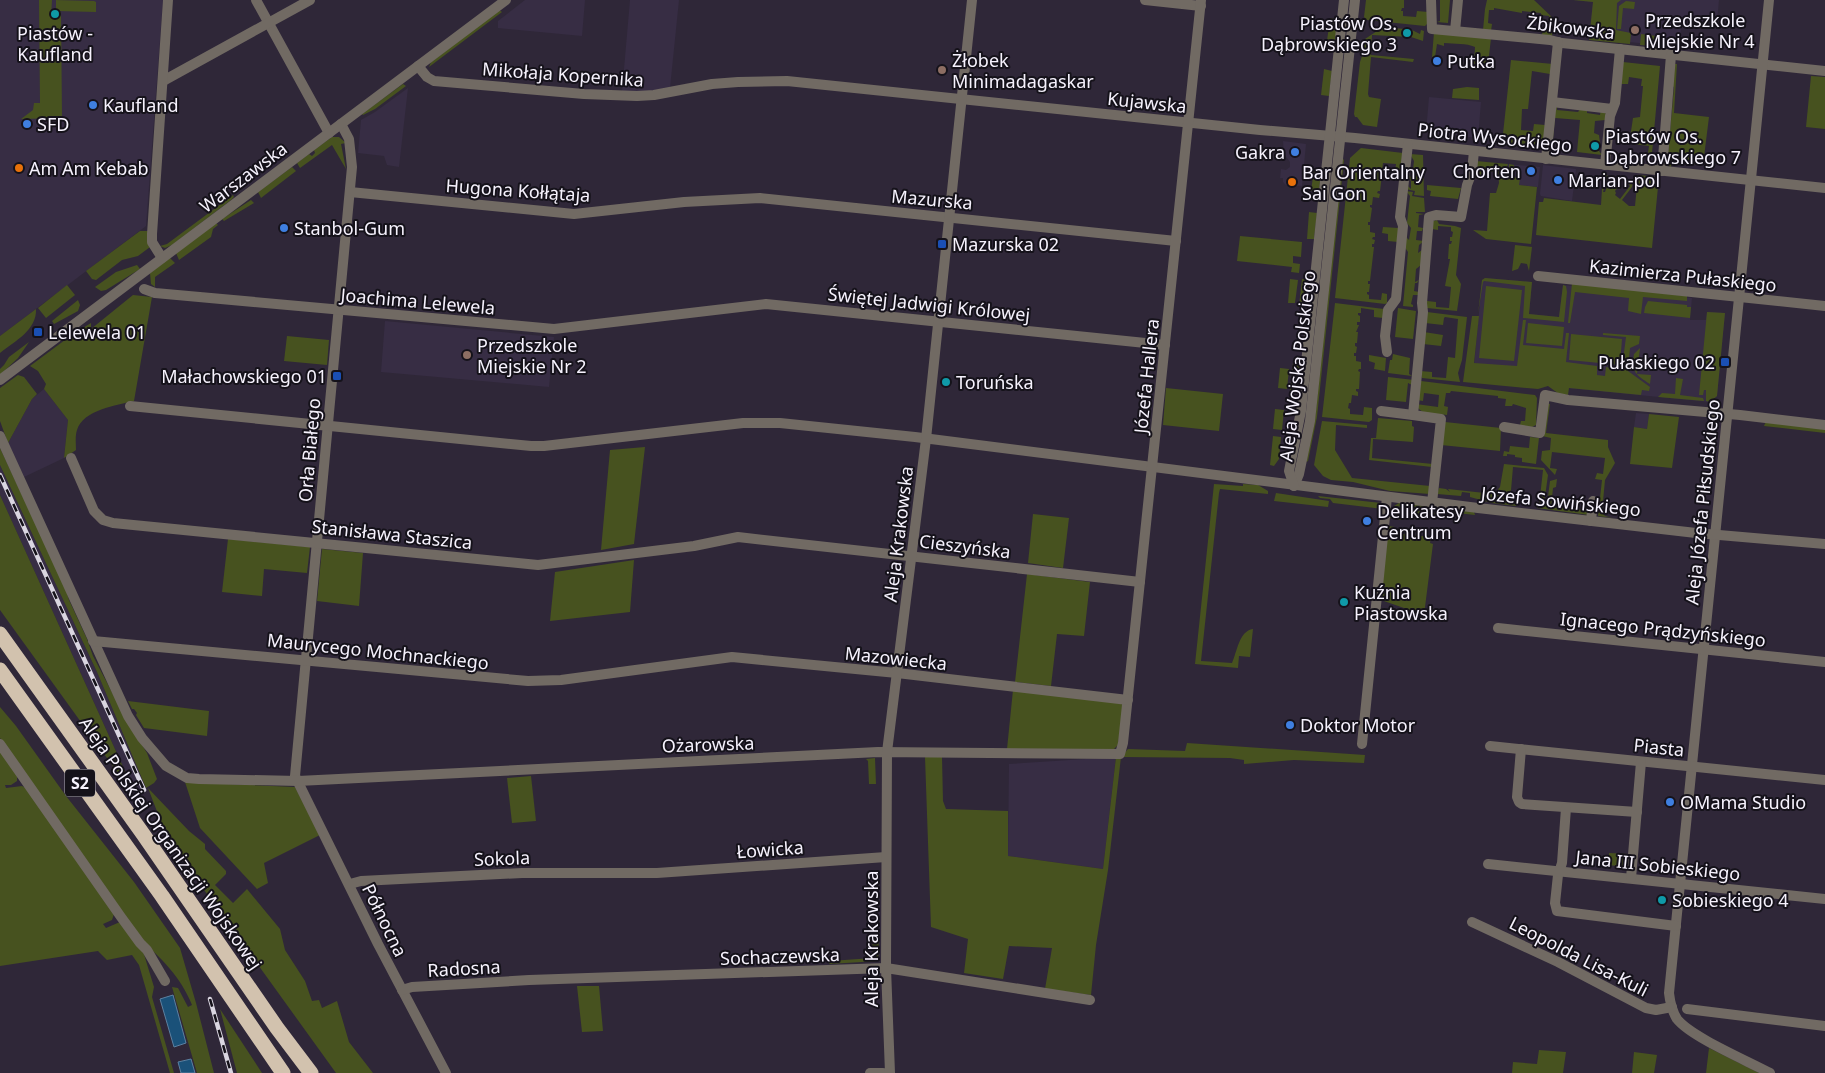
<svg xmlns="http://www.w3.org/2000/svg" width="1825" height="1073" viewBox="0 0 1825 1073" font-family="'Noto Sans',sans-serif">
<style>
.built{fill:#372d44}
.green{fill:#47521f}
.water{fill:#1a5179;stroke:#5c81a1}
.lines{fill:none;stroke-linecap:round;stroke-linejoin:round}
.minor{stroke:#716a63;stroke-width:10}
.highway{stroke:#d2c2ae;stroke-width:15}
.rail-casing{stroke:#dad6e1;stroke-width:4.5}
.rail{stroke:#15121a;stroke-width:2.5;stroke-dasharray:8;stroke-linecap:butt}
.culture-dot{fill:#0f9aa8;stroke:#15121a;stroke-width:2}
.education-dot{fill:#8d6e63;stroke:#15121a;stroke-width:2}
.shop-dot{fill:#3f7fe0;stroke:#15121a;stroke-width:2}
.food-dot{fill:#e8710a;stroke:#15121a;stroke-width:2}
.transit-dot{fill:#1a4fb4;stroke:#15121a;stroke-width:2}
.labels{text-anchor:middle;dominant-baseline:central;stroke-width:4;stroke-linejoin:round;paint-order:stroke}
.shield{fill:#15121a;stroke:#b2afb9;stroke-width:1}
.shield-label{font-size:16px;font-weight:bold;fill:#f6f2fd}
.poi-label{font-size:18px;fill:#f6f2fd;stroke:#15121a;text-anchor:start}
.street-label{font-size:18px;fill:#f6f2fd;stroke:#15121a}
</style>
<rect width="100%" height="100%" fill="#2f2738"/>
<!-- built -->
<g class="built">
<path d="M0 0H163L146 226 0 336Z"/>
<path d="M525 0H585L582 36 498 28V21Z"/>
<path d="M630 0H679L670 88 652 91 622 92Z"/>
<path d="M1573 0H1719L1717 22 1682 19 1679 47 1589 38 1593 2Z"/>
<path d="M408 88 399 167 387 165 384 156 358 153 361 120 375 112Z"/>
<path d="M1429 97 1481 102 1478 138 1426 132Z"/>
<path d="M1283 141 1306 144 1302 186 1286 185 1283 182V178H1280L1281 169 1286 170 1290 167V162L1284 154Z"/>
<path d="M1506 164 1540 167 1538 187 1519 185 1513 177V174L1505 173Z"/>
<path d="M1543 165 1576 169 1572 201 1541 196 1540 194Z"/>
<path d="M1485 278 1532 282 1529 314 1559 317 1563 285 1692 298 1690 320H1706L1707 312 1725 313 1717 396 1710 402 1475 379 1473 376 1482 280Z"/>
<path d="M385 321 554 337 549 387 381 372Z"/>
<path d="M44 389 68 420 64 458 24 477 8 443 32 399Z"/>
<path d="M1636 413 1649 414 1647 429 1634 427Z"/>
<path d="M0 465 97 672 146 788 135 793 0 495Z"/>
<path d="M1116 757 1103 869 1008 856 1009 764Z"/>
</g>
<!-- green -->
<g class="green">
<path d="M39 0H52L51 17H59L60 12H61L62 118 21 119 33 110 34 103H40Z"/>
<path d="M56 0 94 1 96 2V12L56 11Z"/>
<path d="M1366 0H1404V8H1402L1401 11H1403V16L1416 17 1417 11 1428 12 1427 24 1425 26 1367 20 1364 17Z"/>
<path d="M1440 0H1450L1448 23 1437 22 1440 21Z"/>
<path d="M1487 0H1534L1554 19 1552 36 1542 35 1543 28 1548 29 1549 16 1541 15V13L1522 11V13L1494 8V10H1489L1488 23 1492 24 1491 31 1483 30 1485 9Z"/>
<path d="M1573 0H1621L1617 3 1616 30 1631 33 1630 44 1589 40 1593 2Z"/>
<path d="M1626 1 1635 2 1634 9 1623 8 1621 29H1617L1619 6Z"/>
<path d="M499 10 502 12 429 67 431 62Z"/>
<path d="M1330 18 1338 20 1335 42 1327 41Z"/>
<path d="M1383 27 1405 29V35H1409L1410 29 1420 34 1421 30 1424 31 1423 41 1411 37 1372 35 1371 55 1414 59 1413 62 1371 57 1368 94 1369 97 1381 99 1377 127 1363 125 1357 117H1355L1354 114 1360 62 1363 53 1365 39Z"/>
<path d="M1434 32 1491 38 1488 65 1462 63 1474 62 1475 47C1466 43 1455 44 1444 43V46L1437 44 1435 57H1432Z"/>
<path d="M1641 34 1664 37V47L1640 45Z"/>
<path d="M1511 60 1553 64 1550 74 1532 71 1528 109H1522L1521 130 1533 131 1534 124 1545 125 1544 149 1502 143Z"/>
<path d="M1623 62 1660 66 1652 153H1648L1649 146 1624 143 1625 137 1630 138 1633 118 1640 117 1643 86H1641L1642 79 1629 77 1628 84H1621Z"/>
<path d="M1674 64H1677L1674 113 1709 117 1703 165 1672 162 1671 167 1667 165 1674 87 1672 86Z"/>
<path d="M1324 69 1332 71 1329 96 1321 95Z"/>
<path d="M1811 76 1825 77V129L1806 127Z"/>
<path d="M403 84 406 86 375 109 363 115 362 114Z"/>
<path d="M1467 87 1479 88V100L1452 98 1453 89Z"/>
<path d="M1557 106V110L1578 112 1582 107 1587 108V113L1600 115 1601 109 1603 110 1607 115 1605 120 1595 121 1594 133 1599 135 1600 143 1591 142 1590 150 1599 151 1602 155 1577 152 1580 120 1555 118 1552 149H1551L1555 107Z"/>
<path d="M332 137H339L346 143 341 144 346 169 332 145 300 168 297 163 309 154 312 156 315 153 314 150Z"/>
<path d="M1361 148 1403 153 1401 172 1395 171 1396 164 1383 163 1382 171H1380L1379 173 1382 174 1380 191H1378L1377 193 1380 194 1379 198 1373 197 1372 205H1370V207L1372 208 1370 222H1368V225H1370V232L1375 233V237H1373L1372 239 1375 240 1374 244H1372V247H1374L1370 281H1368V284H1370L1369 292H1367V294L1369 295V299L1381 300 1382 293 1387 294V303L1385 304 1335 298 1350 158Z"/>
<path d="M1410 154 1423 155 1424 196 1414 195 1415 191 1405 189 1406 184 1411 189V181L1407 175V173L1412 178 1414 161Z"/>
<path d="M1342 158 1344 160 1317 417 1308 461 1306 462 1315 418Z"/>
<path d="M1476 161 1508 164 1505 173 1510 174 1511 168H1509V164L1514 165 1513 177 1520 178 1519 185 1537 187 1531 244 1486 239 1473 230 1487 231 1490 193H1496L1499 183 1498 172 1486 171 1485 178 1476 177Z"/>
<path d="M292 167 296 171 261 198 258 192Z"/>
<path d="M1314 170 1321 171 1319 192 1311 191Z"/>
<path d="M1603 172 1608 176 1603 192H1605L1610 178 1618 187 1615 191 1616 193 1615 195 1620 199 1630 186 1626 181H1633L1632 187 1622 200 1629 206H1635L1638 175 1659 177 1652 248 1536 235 1539 202H1543L1544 198 1601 205Z"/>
<path d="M1427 185 1461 188 1458 199 1430 196 1431 191 1427 190Z"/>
<path d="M1406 191 1413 192 1412 196 1424 198 1425 212H1416V213L1424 214 1419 215 1418 227 1423 228 1422 231H1417L1416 240 1424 241 1419 245 1418 253 1422 250 1421 265 1416 269 1415 282 1419 280 1417 283H1415L1414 291 1419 292 1418 295H1413L1411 304 1413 305V307L1403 306 1408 252 1404 246 1405 236 1409 240 1411 228 1407 223 1410 196Z"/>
<path d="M233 195 234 197 231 200 172 245 165 248 160 246 167 244Z"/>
<path d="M251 200 254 203 224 221 222 219Z"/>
<path d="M1309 212 1317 213 1314 239H1307Z"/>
<path d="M1437 220 1439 224 1455 226 1461 228 1456 275 1461 284 1457 311 1427 308V301L1436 302V307L1449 308 1451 287 1445 286 1450 259H1448L1449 244H1451L1452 241H1450V237H1452L1453 232 1451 231V227L1438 226V230L1432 229 1433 221Z"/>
<path d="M216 223 218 225 213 229 211 237 179 260 176 253Z"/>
<path d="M1383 227 1398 228V242L1388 241V234L1382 233Z"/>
<path d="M140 231H148L150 247 138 256 122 260 96 280 92 279 86 271Z"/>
<path d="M1240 236 1302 242 1301 257 1293 256V263L1300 264 1299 273 1291 272 1292 267 1237 261Z"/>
<path d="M1515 245 1532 247 1529 271 1527 264 1521 263 1518 269 1512 271Z"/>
<path d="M170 258 175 263 155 277V287L151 284 150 273Z"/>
<path d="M137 265 140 269 106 290 101 291 95 287 116 272Z"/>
<path d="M1485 278 1532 282 1529 314 1559 317 1563 285 1566 286 1567 292 1564 322 1523 318 1525 286 1484 281 1483 282 1478 314 1482 280Z"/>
<path d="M1290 279 1298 280 1295 303H1288Z"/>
<path d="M1302 279 1308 280 1305 307 1299 306Z"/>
<path d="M1572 283 1687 296V301L1643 297 1641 314 1628 311 1629 298 1575 292 1570 323H1568Z"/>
<path d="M67 285 75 295 46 318 38 308Z"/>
<path d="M1486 286 1522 290 1514 361 1479 358Z"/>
<path d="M133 295 152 297 134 401C117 405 83 410 77 430 75 436 76 443 76 450L64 458 68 420 44 389 46 384 38 371 30 366 73 334 91 323V329Z"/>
<path d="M78 300 80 305 78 311 54 324 52 321Z"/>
<path d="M1648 301 1687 305V307H1691L1690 318 1644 313 1645 307Z"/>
<path d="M1335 303 1384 309 1383 318 1374 317V310L1361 308V313H1358V315L1360 316V322H1357V325H1359L1356 332H1358L1357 343H1355V346L1357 347 1356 353H1354V356H1356V361L1361 362V369H1359L1358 371 1360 372 1359 389H1356V391L1358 392V396L1352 395 1351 403H1349L1348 408 1350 409V414L1363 415 1364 407 1372 408V420L1369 422 1322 417Z"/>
<path d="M1398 308 1416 311 1413 339 1395 337Z"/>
<path d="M36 309C37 330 15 341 0 353V336Z"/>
<path d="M1427 312 1467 317 1462 360 1458 373 1460 382 1422 378 1420 371 1432 372V377L1446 378 1448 357 1455 358 1458 319 1445 317 1444 318 1443 325 1425 323Z"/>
<path d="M1707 312 1725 313 1717 396 1710 402 1706 401V390H1704L1703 395H1699Z"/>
<path d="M1472 316H1479L1474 363 1517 366 1523 320H1526L1523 345 1564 349 1566 333H1569L1566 362 1597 366V375L1605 376 1606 367 1616 369 1622 368 1626 337 1603 335V333L1640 336 1639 344 1630 348 1628 371 1650 387 1649 391 1642 390 1641 395 1569 388 1568 395 1559 394 1548 386 1538 389 1463 382Z"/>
<path d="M1528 323 1564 327 1562 346 1526 343Z"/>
<path d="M1424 332 1443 335 1441 346 1423 344Z"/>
<path d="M1571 334 1622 339 1620 365 1569 360Z"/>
<path d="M287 336 329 340 327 365 284 361Z"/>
<path d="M29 342 18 358 0 375V369L4 365 9 357Z"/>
<path d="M1640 348 1637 374 1651 375 1650 384C1636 375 1631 372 1634 354Z"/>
<path d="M1393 354 1410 358 1409 374 1412 376 1388 373 1390 360H1392Z"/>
<path d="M1369 355 1386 358 1385 371 1374 369 1375 363 1369 361Z"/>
<path d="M1293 363 1301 365 1298 392 1290 391Z"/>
<path d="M1280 368 1289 369 1287 389 1278 388Z"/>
<path d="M18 375 24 377 37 394 32 399 8 443 0 421V388Z"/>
<path d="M1388 377 1414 380V386L1408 383 1406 402 1386 400Z"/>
<path d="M1676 378 1683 379 1680 395 1703 398 1704 401 1658 397 1662 393 1675 394Z"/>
<path d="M1421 381 1535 395 1537 398 1536 425 1530 428 1520 425 1521 421H1525L1526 408 1513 404 1512 406H1505L1506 399 1498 398V396L1451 391 1450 393H1446L1444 406 1448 407 1447 415C1437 414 1420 416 1416 404L1438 407 1439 395 1424 393 1423 401 1417 400Z"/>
<path d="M1166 388 1223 394 1219 431 1163 425Z"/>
<path d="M1546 403 1550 404 1546 433 1608 440V447L1615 463 1605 480 1602 512 1605 516 1613 518 1598 516 1602 480 1595 479 1597 473 1603 474 1605 458 1552 452 1550 468 1557 469 1555 475 1541 460 1542 451 1550 450 1551 438 1542 436Z"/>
<path d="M1275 409 1284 410 1282 430 1273 429Z"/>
<path d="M1649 414 1679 417 1672 468 1630 464 1634 427 1647 429Z"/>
<path d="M1378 418 1412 421V426L1414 427 1413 442 1373 439 1372 458 1433 464 1432 467 1369 460 1371 438H1376Z"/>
<path d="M1322 421 1367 425V428L1336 425 1335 450 1352 478 1430 486V494L1390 491 1353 482 1331 480 1323 476 1314 465Z"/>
<path d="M1766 421 1825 428V433L1764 426Z"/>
<path d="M1445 422 1501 428 1500 451 1441 445Z"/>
<path d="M1273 436 1281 437 1279 459 1274 466 1270 465Z"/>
<path d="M1530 437 1539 438 1536 464 1522 462V458L1515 457V455L1507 454V456H1503L1504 451 1509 452 1510 446 1529 448Z"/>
<path d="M645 447 634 544 601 550 610 450Z"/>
<path d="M0 448 65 587 69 600 87 639 93 656 128 723 147 753 157 779 154 783 146 788 97 672 0 465Z"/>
<path d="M1504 464 1544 468 1548 475 1544 504H1547L1550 481 1557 479 1556 487 1553 488 1551 507 1586 510 1587 504 1589 505V515L1537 508V506H1539L1543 470 1513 467 1510 502 1517 504 1516 506 1492 503 1470 497V493L1462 492 1461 496 1437 494 1439 488 1446 489 1450 492 1448 489 1494 494 1500 487Z"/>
<path d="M1214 484 1243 486V484L1258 485 1268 491V494L1220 489 1219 493 1201 661 1232 663C1237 652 1239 631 1253 629L1250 657 1239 656 1238 668 1195 664Z"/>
<path d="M1276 493 1329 501 1328 507 1274 501Z"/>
<path d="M0 495 129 780 125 783 0 610Z"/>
<path d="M1318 496 1381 503 1383 509 1333 503 1330 499 1320 498Z"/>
<path d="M1399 503 1474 512 1475 515 1394 506Z"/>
<path d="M1390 508 1437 513 1436 517 1404 514 1402 520 1390 518Z"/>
<path d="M1033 514 1069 518 1063 568 1028 563Z"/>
<path d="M1388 526 1395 527V533L1431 537 1430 543 1433 544 1424 615 1381 600Z"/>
<path d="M228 539 310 547 307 573 264 569 262 596 222 592Z"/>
<path d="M322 549 363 553 359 606 317 601Z"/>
<path d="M634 560 630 612 550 621 555 572Z"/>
<path d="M1027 574 1090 582 1084 636 1057 634 1051 686 1015 682Z"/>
<path d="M1013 690 1119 702 1124 706 1118 745 1114 749H1007Z"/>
<path d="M128 701 209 711 207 736 144 728 136 715 137 713 134 709H132Z"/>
<path d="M0 707 16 726 66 796 134 882 180 948 196 1003 214 1073H197L172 987 178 988 188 1007 192 1005C181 977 161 958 139 938L0 738Z"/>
<path d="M1187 743 1365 755 1364 763 1294 760 1244 764V760L1230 758 1121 757 1108 870 1096 945 1091 995 1045 989 1052 948 1009 946 1003 979 964 973 968 939 931 927 925 757H942L943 801 946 809 1008 811V856L1103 869 1116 757H1121L1128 749 1185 751Z"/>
<path d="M0 750 17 775V781L11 785H5L6 788 22 786 27 789 114 914 112 920 103 924 106 928 120 922 143 951 154 987 152 997 174 1073H170L139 965 132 955 107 960 98 951 0 966Z"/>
<path d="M875 758 876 784H869L868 761 866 759Z"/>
<path d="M531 776 536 821 512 823 507 778Z"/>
<path d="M185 782 295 787 320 835 264 863 268 883 257 889 200 828Z"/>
<path d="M148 788 189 831 205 844V849L226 871V874L215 885 233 903 247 889 280 929 285 950 305 981 312 1001 319 1000 322 1008 337 1001 349 1042 373 1073H336L168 840Z"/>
<path d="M1609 853 1628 854 1626 867 1608 865Z"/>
<path d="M879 929 878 961 829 964 830 961 873 958 872 930Z"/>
<path d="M577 986H599L603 1031 582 1032Z"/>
<path d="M220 1009 262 1073H237Z"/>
<path d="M1709 1048 1759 1073H1706Z"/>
<path d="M1539 1050 1566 1052 1563 1073H1512L1513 1062 1537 1064Z"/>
<path d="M1634 1052 1657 1055 1654 1073H1632Z"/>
</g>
<!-- water -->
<g class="water">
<path d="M173 995 186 1043 174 1047 160 999Z"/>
<path d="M191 1059 195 1073H181L178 1062Z"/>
</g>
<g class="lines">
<!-- minor -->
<g class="minor">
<path d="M256 0 329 133"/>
<path d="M1145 0 1201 6"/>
<path d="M1431 0 1432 29 1550 40 1562 43 1825 71"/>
<path d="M1769 0 1669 993C1670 1002 1672 1011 1677 1019 1691 1037 1748 1061 1770 1073"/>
<path d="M1455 31 1458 0"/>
<path d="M418 66 427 77 434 81 584 94 637 96 654 95 712 84 738 82 787 81 1260 130 1355 138 1825 188"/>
<path d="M163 81 310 0"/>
<path d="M1552 102 1612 109"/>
<path d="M341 124 349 139 352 167 295 776 378 944 446 1073"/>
<path d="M1546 159 1558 42"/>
<path d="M1605 165 1610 116 1615 103 1620 49"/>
<path d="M1662 171 1671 55"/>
<path d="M350 192 574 214 684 202 760 198 1176 241"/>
<path d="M162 258 152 242V234L168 0"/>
<path d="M1538 276 1825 306"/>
<path d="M144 289 155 293 554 329 766 304 1165 345"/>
<path d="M1387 352 1385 336 1388 310 1396 299 1403 226 1400 217 1408 144"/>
<path d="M0 380 506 0"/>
<path d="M130 406 531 446H544L743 423H780L915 437 1478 508 1696 533 1825 544"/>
<path d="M1381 411 1413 415"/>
<path d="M1504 427 1540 433 1545 395 1568 400 1740 415 1825 425"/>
<path d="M0 436 128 716 142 738 166 766 187 778 199 779 298 781 878 752 1120 754 1123 743 1201 0"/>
<path d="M71 458 94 511 103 520 113 523 538 565 694 546 738 537 1140 582"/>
<path d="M1294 486 1299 474 1310 421 1355 0"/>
<path d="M1294 486 1289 471 1301 411 1344 0"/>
<path d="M1432 503 1441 419 1413 415 1423 312 1422 303 1429 217 1436 215 1461 217 1467 185 1472 172 1474 151"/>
<path d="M1591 521 1593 501"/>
<path d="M1498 628 1825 662"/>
<path d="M93 641 528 681 561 680 732 657 897 673 1128 700"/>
<path d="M0 744 121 917 140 943 147 950 165 981"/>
<path d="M1362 744 1387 497"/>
<path d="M1490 746 1825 780"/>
<path d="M1521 749 1517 797 1519 802 1522 804 1637 812"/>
<path d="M1566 808 1562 863 1558 875 1555 903 1557 911 1676 926"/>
<path d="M1488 864 1825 899"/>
<path d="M1631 878 1641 762"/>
<path d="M350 884 361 881 522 873H657L886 857"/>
<path d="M1472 922 1558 962 1646 1008 1656 1010 1672 1007"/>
<path d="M402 990 412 987 529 980 886 968 1090 1000"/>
<path d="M1687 1009 1825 1026"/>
<path d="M870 1073H883"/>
<path d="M890 1073 886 968 887 752 926 439 972 0"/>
</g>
<!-- highway -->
<g class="highway">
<path d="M0 634 143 834 277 1028 311 1073"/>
<path d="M0 670 162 896 283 1073"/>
</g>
<defs>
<g id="rail">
<path d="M0 475 144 790"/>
<path d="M210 999 231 1073"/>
</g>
</defs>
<!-- rail casing -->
<use href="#rail" class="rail-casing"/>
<!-- rail -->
<use href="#rail" class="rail"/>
</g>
<!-- markers -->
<g class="culture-dot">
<circle cx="55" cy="14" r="5"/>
<circle cx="1407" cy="33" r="5"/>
<circle cx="1595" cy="146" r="5"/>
<circle cx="946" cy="382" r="5"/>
<circle cx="1344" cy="602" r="5"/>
<circle cx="1662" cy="900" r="5"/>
</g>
<g class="education-dot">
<circle cx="1635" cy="30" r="5"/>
<circle cx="942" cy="70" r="5"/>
<circle cx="467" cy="355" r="5"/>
</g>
<g class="shop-dot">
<circle cx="1437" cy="61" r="5"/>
<circle cx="93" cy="105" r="5"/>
<circle cx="27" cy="124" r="5"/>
<circle cx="1295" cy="152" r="5"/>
<circle cx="1531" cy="171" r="5"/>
<circle cx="1558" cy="180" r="5"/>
<circle cx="284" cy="228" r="5"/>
<circle cx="1367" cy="521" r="5"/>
<circle cx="1290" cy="725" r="5"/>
<circle cx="1670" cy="802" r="5"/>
</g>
<g class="food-dot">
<circle cx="19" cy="168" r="5"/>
<circle cx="1292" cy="182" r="5"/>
</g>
<g class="transit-dot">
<rect x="937" y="239" width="10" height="10" rx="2.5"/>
<rect x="33" y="327" width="10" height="10" rx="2.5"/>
<rect x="1720" y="357" width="10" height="10" rx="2.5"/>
<rect x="332" y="371" width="10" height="10" rx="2.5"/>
</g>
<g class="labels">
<!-- shield labels -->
<rect class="shield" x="65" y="769.5" width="30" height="27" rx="4"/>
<g class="shield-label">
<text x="80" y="783">S2</text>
</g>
<!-- poi labels -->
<g class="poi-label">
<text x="1645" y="20">Przedszkole<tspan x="1645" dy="21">Miejskie Nr 4</tspan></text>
<text x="1397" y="23" text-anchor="end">Piastów Os.<tspan x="1397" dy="21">Dąbrowskiego 3</tspan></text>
<text x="55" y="33" text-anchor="middle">Piastów -<tspan x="55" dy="21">Kaufland</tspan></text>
<text x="952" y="60">Żłobek<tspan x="952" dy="21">Minimadagaskar</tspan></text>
<text x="1447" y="61">Putka</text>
<text x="103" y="105">Kaufland</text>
<text x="37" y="124">SFD</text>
<text x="1605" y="136">Piastów Os.<tspan x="1605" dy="21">Dąbrowskiego 7</tspan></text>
<text x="1285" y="152" text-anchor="end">Gakra</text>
<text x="29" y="168">Am Am Kebab</text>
<text x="1521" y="171" text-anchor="end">Chorten</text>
<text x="1302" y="172">Bar Orientalny<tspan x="1302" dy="21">Sai Gon</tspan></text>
<text x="1568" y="180">Marian-pol</text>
<text x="294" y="228">Stanbol-Gum</text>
<text x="952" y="244">Mazurska 02</text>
<text x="48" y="332">Lelewela 01</text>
<text x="477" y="345">Przedszkole<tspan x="477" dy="21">Miejskie Nr 2</tspan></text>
<text x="1715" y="362" text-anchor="end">Pułaskiego 02</text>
<text x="327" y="376" text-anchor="end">Małachowskiego 01</text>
<text x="956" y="382">Toruńska</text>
<text x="1377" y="511">Delikatesy<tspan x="1377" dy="21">Centrum</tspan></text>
<text x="1354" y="592">Kuźnia<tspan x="1354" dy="21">Piastowska</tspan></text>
<text x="1300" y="725">Doktor Motor</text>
<text x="1680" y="802">OMama Studio</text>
<text x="1672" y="900">Sobieskiego 4</text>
</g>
<!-- street labels -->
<g class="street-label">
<text transform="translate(1571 27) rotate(7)">Żbikowska</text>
<text transform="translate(563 74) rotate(4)">Mikołaja Kopernika</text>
<text transform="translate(1147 102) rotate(6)">Kujawska</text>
<text transform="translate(1495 137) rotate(6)">Piotra Wysockiego</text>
<text transform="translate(243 177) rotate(-37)">Warszawska</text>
<text transform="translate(518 190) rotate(4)">Hugona Kołłątaja</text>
<text transform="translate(932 199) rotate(5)">Mazurska</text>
<text transform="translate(1683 275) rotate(6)">Kazimierza Pułaskiego</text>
<text transform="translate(418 301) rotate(5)">Joachima Lelewela</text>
<text transform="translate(929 304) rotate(6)">Świętej Jadwigi Królowej</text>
<text transform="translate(1297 366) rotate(-83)">Aleja Wojska Polskiego</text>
<text transform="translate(1146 376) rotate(-84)">Józefa Hallera</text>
<text transform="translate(309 450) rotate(-85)">Orła Białego</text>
<text transform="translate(1561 501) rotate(6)">Józefa Sowińskiego</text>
<text transform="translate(1702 502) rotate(-84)">Aleja Józefa Piłsudskiego</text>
<text transform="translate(392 534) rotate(6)">Stanisława Staszica</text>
<text transform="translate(898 534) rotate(-83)">Aleja Krakowska</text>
<text transform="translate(965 546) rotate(7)">Cieszyńska</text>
<text transform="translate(1663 629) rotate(6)">Ignacego Prądzyńskiego</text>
<text transform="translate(378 651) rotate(6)">Maurycego Mochnackiego</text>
<text transform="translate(896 658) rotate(6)">Mazowiecka</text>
<text transform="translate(708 744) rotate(-2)">Ożarowska</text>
<text transform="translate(1659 747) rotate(6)">Piasta</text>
<text transform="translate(171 843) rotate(55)">Aleja Polskiej Organizacji Wojskowej</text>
<text transform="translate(770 849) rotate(-4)">Łowicka</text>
<text transform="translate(502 858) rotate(-2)">Sokola</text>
<text transform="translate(1658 865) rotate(6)">Jana III Sobieskiego</text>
<text transform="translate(385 920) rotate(64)">Północna</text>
<text transform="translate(871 939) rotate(-90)">Aleja Krakowska</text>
<text transform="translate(780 956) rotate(-2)">Sochaczewska</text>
<text transform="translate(1579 956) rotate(27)">Leopolda Lisa-Kuli</text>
<text transform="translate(464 968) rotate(-3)">Radosna</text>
</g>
</g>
</svg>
